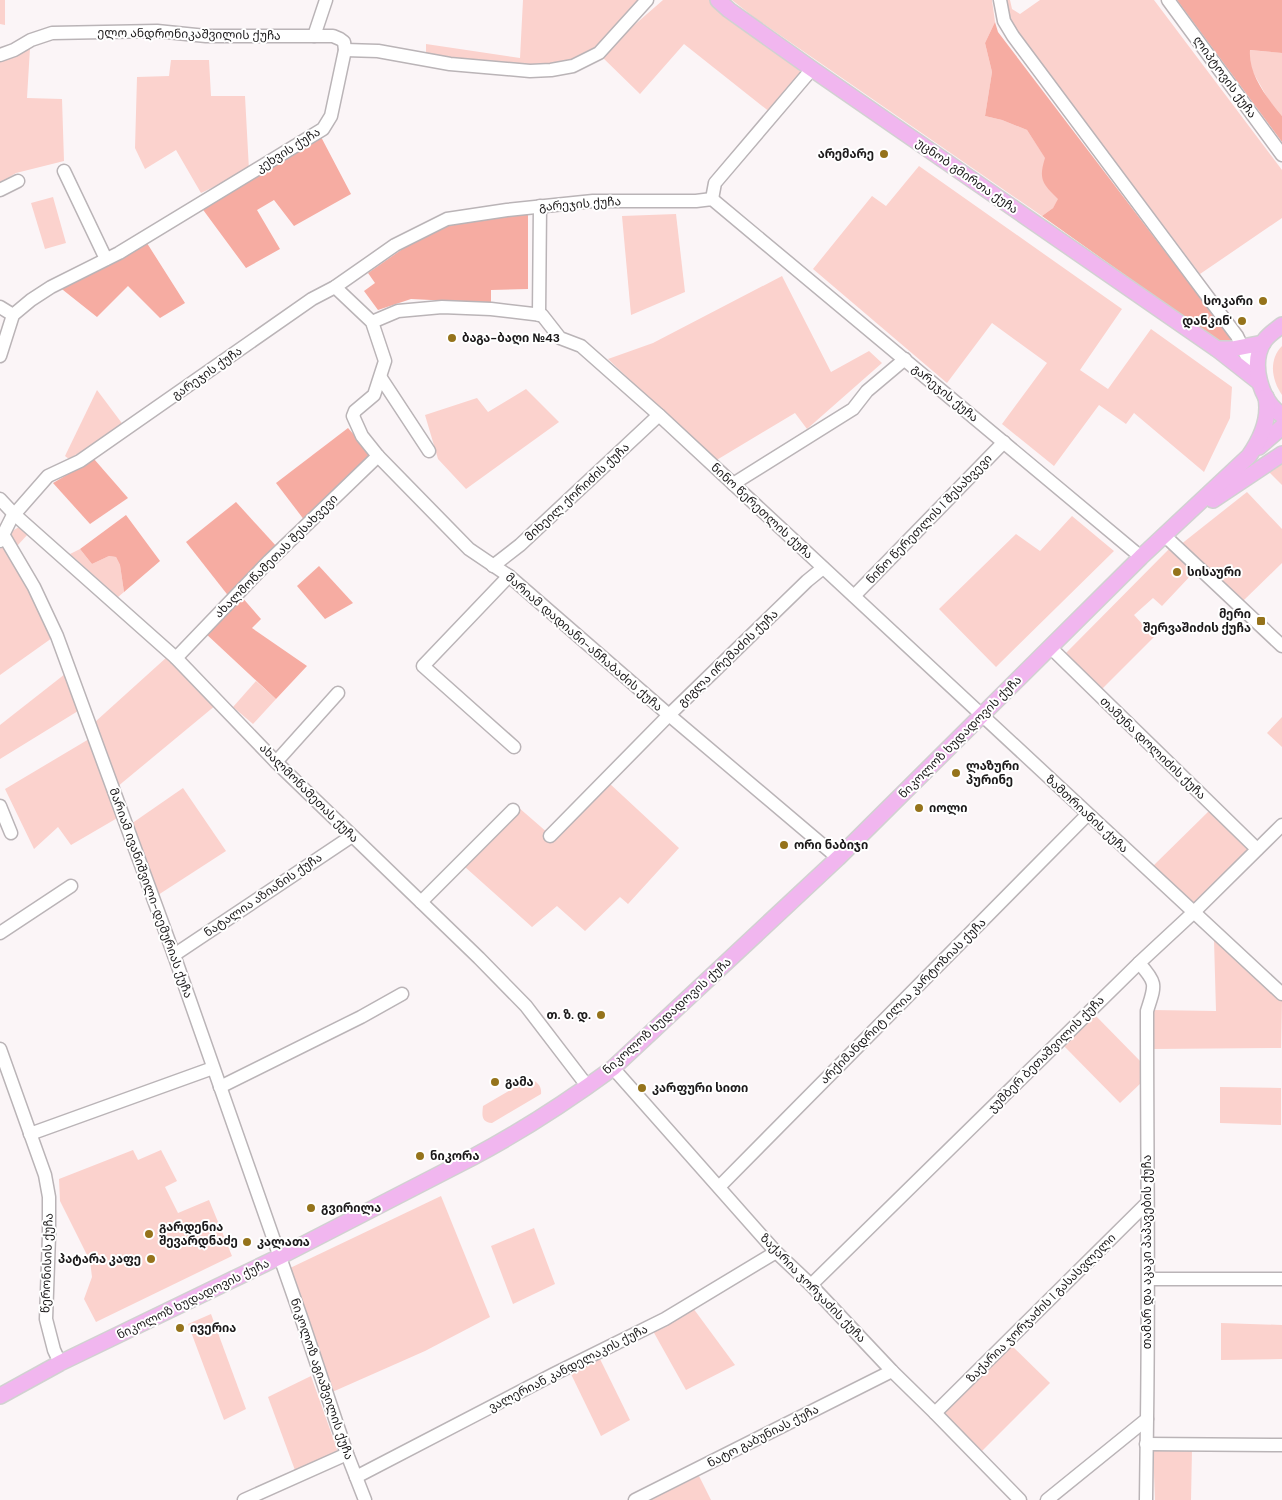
<svg xmlns="http://www.w3.org/2000/svg" width="1282" height="1500" viewBox="0 0 1282 1500" font-family="'DM Sans','Noto Sans Georgian',sans-serif">
<style>
.green{fill:#fbd2cd}
.forest{fill:#f6aca2}
.lines{fill:none;stroke-linecap:round;stroke-linejoin:round}
.minor-casing{stroke:#bab4b7;stroke-width:15}
.major-casing{stroke:#d1d1d1;stroke-width:18}
.minor{stroke:#fff;stroke-width:12}
.major{stroke:#f1b6ef;stroke-width:15}
.poi-dot{fill:#95731b;stroke:#fff;stroke-width:2}
.labels{text-anchor:middle;dominant-baseline:central;stroke-width:4;stroke-linejoin:round;paint-order:stroke}
.street-label{font-size:12px;fill:#1b191a;stroke:#fff}
.poi-label{font-size:12px;font-weight:bold;fill:#1b191a;stroke:#fff;text-anchor:start}
</style>
<rect width="100%" height="100%" fill="#fbf5f7"/>
<!-- green -->
<g class="green">
<path d="M0 0H5V25L0 24Z"/>
<path d="M523 0H649L597 49 573 61 552 66 462 60 426 54V44L520 58Z"/>
<path d="M663 0H711L803 70 771 113 684 44 640 94 600 55Z"/>
<path d="M732 0H992L995 22 985 43 992 72 985 116 1002 120 1027 130 1046 159C1038 180 1044 184 1059 199L1053 208 1042 216 755 18Z"/>
<path d="M1006 0H1010L1012 9 1020 14 1040 0H1154L1282 170V218L1200 274 1017 32 1011 22Z"/>
<path d="M30 48 27 98 62 99 64 161 16 173 0 183V58Z"/>
<path d="M1249 50 1282 53V116L1268 99 1249 65Z"/>
<path d="M171 60H209L211 96H245L249 170 201 193 176 150 145 169 135 148 137 77 169 76Z"/>
<path d="M919 166 1122 309 1080 370 1108 389 1151 329 1232 387 1230 418 1204 472 1134 413 1126 424 1099 405 1054 466 1002 424 1047 363 992 323 947 383 813 269 872 196 886 206Z"/>
<path d="M53 197 66 243 45 249 31 203Z"/>
<path d="M676 214 685 292 631 315 622 216Z"/>
<path d="M782 276 831 372 869 351 882 363 807 429 795 413 715 461 608 359 653 343Z"/>
<path d="M1282 346V395C1272 381 1268 360 1282 346Z"/>
<path d="M526 389 559 422 466 489 438 459 425 415 477 398 488 412Z"/>
<path d="M97 390 124 426 69 459 65 456Z"/>
<path d="M1282 462V485L1269 472Z"/>
<path d="M1247 492 1282 529V563L1243 601 1180 545Z"/>
<path d="M1072 516 1114 551 996 667 939 609 1016 534 1040 551Z"/>
<path d="M19 527 22 528 29 533 17 546 11 539 12 531Z"/>
<path d="M4 544 31 588 52 638 0 675V549Z"/>
<path d="M1170 548 1194 572 1162 606 1153 598 1134 615 1154 637 1101 690 1066 653Z"/>
<path d="M80 549 92 564 109 556 116 557 120 565 124 592 118 597 70 554Z"/>
<path d="M167 657 216 705 117 787 95 722Z"/>
<path d="M65 674 78 711 0 759V725Z"/>
<path d="M256 681 276 699 253 724 233 707Z"/>
<path d="M1282 717V747L1267 733Z"/>
<path d="M89 739 119 817 71 845 58 827 34 849 5 789Z"/>
<path d="M609 783 679 848 628 904 620 897 585 931 557 906 532 927 465 867 518 807 556 840Z"/>
<path d="M183 788 226 851 158 895 131 824Z"/>
<path d="M1211 809 1250 849 1193 904 1152 867Z"/>
<path d="M1214 940 1282 1000 1281 1048 1152 1049V1010L1216 1011Z"/>
<path d="M1094 1014 1144 1065 1143 1081 1120 1103 1063 1045Z"/>
<path d="M529 1079C537 1081 542 1086 541 1094L492 1123C481 1122 482 1115 483 1106Z"/>
<path d="M1220 1087 1281 1088V1125L1220 1123Z"/>
<path d="M133 1150 138 1160 161 1150 177 1181 165 1187 178 1213 209 1200 232 1256 96 1322 84 1299 92 1277 90 1261 60 1201 59 1179Z"/>
<path d="M441 1196 490 1317 425 1351 330 1393 288 1269Z"/>
<path d="M534 1228 555 1284 513 1304 491 1246Z"/>
<path d="M693 1308 735 1365 686 1390 653 1331Z"/>
<path d="M211 1314 246 1409 224 1420 188 1324Z"/>
<path d="M1221 1323 1282 1325V1359L1221 1360Z"/>
<path d="M1011 1345 1050 1383 981 1452 941 1412Z"/>
<path d="M599 1357 630 1420 601 1436 570 1372Z"/>
<path d="M311 1376 338 1452 296 1473 268 1397Z"/>
<path d="M1153 1448 1192 1449 1191 1500H1155Z"/>
<path d="M699 1476 711 1500H650Z"/>
</g>
<!-- forest -->
<g class="forest">
<path d="M1177 0H1282V53L1250 50C1248 74 1267 98 1282 116V142Z"/>
<path d="M995 22 998 32 1227 333 1231 339 1230 343 1219 342 1042 216 1053 208 1058 199C1043 184 1038 180 1045 158L1027 130 1002 120 985 116 992 72 985 43Z"/>
<path d="M320 135 351 194 294 226 274 200 257 210 280 249 246 268 201 207Z"/>
<path d="M528 211V289L491 290V303L411 299 378 310 364 291 375 283 368 273 424 234 448 222Z"/>
<path d="M145 240 185 303 160 318 128 286 97 317 58 286Z"/>
<path d="M348 428 369 452 368 459 305 521 276 483Z"/>
<path d="M94 459 128 498 90 524 53 483Z"/>
<path d="M236 502 278 548 230 598 186 542Z"/>
<path d="M126 515 160 561 124 592 120 565 116 557 109 556 92 564 80 549Z"/>
<path d="M319 566 353 603 325 619 297 586Z"/>
<path d="M241 596 261 619 252 628 307 666 276 699 204 632Z"/>
</g>
<g class="lines">
<defs>
<g id="minor">
<path d="M1000 0 1004 21 1013 36 1237 336 1257 378"/>
<path d="M1168 0 1282 155"/>
<path d="M314 36 326 0"/>
<path d="M345 50 378 51 450 64 530 71 551 70 573 66 599 53 647 0"/>
<path d="M0 55 14 50 31 40 52 33 157 31 206 36H333L340 39 344 42 345 50 331 116 323 129 119 253 51 287 31 300 13 315 0 356"/>
<path d="M64 171 106 259"/>
<path d="M0 190 18 181"/>
<path d="M712 199 715 183 812 69"/>
<path d="M335 287 372 322 385 361 374 395 355 411 353 416 362 436 378 456 469 549 509 576 669 715 838 858"/>
<path d="M0 307 13 315"/>
<path d="M539 315 540 206"/>
<path d="M372 322 398 311 442 307 491 309 542 315 560 338 581 346 659 415 1282 994"/>
<path d="M381 378 429 451"/>
<path d="M733 484 853 409 867 391 905 359"/>
<path d="M0 499 14 514 176 658 276 762 479 958 526 1006 588 1087"/>
<path d="M4 536 34 587 57 636 174 955 302 1320 347 1454 365 1500"/>
<path d="M1165 536 1282 646"/>
<path d="M0 541 12 517 48 476 80 461 312 299 335 287 395 245 447 219 507 210 593 201H696L712 199 1141 557"/>
<path d="M493 566 520 545 659 415"/>
<path d="M509 576 423 666 514 747"/>
<path d="M854 596 1004 442"/>
<path d="M1050 647 1257 849"/>
<path d="M176 658 269 561 378 456"/>
<path d="M276 762 338 693"/>
<path d="M0 806 11 833"/>
<path d="M550 836 669 715 807 581 823 568"/>
<path d="M421 902 513 810"/>
<path d="M0 933 71 886"/>
<path d="M174 955 352 836"/>
<path d="M0 1049 45 1175 49 1197V1236L46 1319 54 1350 60 1363"/>
<path d="M613 1068 776 1252 811 1285 892 1371 935 1413 1020 1500"/>
<path d="M220 1087 361 1017 402 994"/>
<path d="M30 1134 213 1068"/>
<path d="M719 1187 1087 815"/>
<path d="M1149 1279H1282"/>
<path d="M811 1285 1139 963 1194 912 1282 825"/>
<path d="M935 1413 1147 1203"/>
<path d="M1146 1444 1282 1445"/>
<path d="M356 1477 554 1374 665 1319 776 1252"/>
<path d="M244 1500 347 1454"/>
<path d="M635 1500 892 1371"/>
<path d="M1047 1500 1147 1419C1149 1283 1147 1147 1147 1011 1155 985 1158 984 1139 963"/>
<path d="M1146 1500 1147 1419"/>
</g>
<g id="major">
<path d="M718 0 729 10 812 69 1217 349 1259 382"/>
<path d="M1282 325C1276 330 1269 334 1264 341 1250 363 1260 401 1282 415"/>
<path d="M1217 349H1232L1263 343"/>
<path d="M1259 447 1282 427"/>
<path d="M1213 500 1282 454"/>
<path d="M0 1396 60 1363 279 1257 473 1157C522 1131 568 1101 613 1068L838 858 1141 557 1249 456C1261 439 1270 418 1266 397"/>
</g>
</defs>
<!-- minor casing -->
<use href="#minor" class="minor-casing"/>
<!-- major casing -->
<use href="#major" class="major-casing"/>
<!-- minor -->
<use href="#minor" class="minor"/>
<!-- major -->
<use href="#major" class="major"/>
</g>
<!-- markers -->
<g class="poi-dot">
<circle cx="884" cy="154" r="5"/>
<circle cx="1263" cy="301" r="5"/>
<circle cx="1242" cy="321" r="5"/>
<circle cx="452" cy="338" r="5"/>
<circle cx="1177" cy="572" r="5"/>
<rect x="1256" y="616" width="10" height="10" rx="2.5"/>
<circle cx="956" cy="773" r="5"/>
<circle cx="919" cy="808" r="5"/>
<circle cx="784" cy="845" r="5"/>
<circle cx="601" cy="1015" r="5"/>
<circle cx="495" cy="1082" r="5"/>
<circle cx="642" cy="1088" r="5"/>
<circle cx="420" cy="1156" r="5"/>
<circle cx="311" cy="1208" r="5"/>
<circle cx="149" cy="1234" r="5"/>
<circle cx="247" cy="1242" r="5"/>
<circle cx="151" cy="1259" r="5"/>
<circle cx="180" cy="1328" r="5"/>
</g>
<g class="labels">
<!-- street labels -->
<g class="street-label">
<text transform="translate(189 34) rotate(1)">ელო ანდრონიკაშვილის ქუჩა</text>
<text transform="translate(1225 77) rotate(54)">ლიპტოვის ქუჩა</text>
<text transform="translate(288 150) rotate(-32)">კეხვის ქუჩა</text>
<text transform="translate(967 176) rotate(35)">უცნობ გმირთა ქუჩა</text>
<text transform="translate(580 204) rotate(-4)">გარეჯის ქუჩა</text>
<text transform="translate(207 373) rotate(-35)">გარეჯის ქუჩა</text>
<text transform="translate(945 393) rotate(40)">გარეჯის ქუჩა</text>
<text transform="translate(577 492) rotate(-43)">მიხეილ ქორიძის ქუჩა</text>
<text transform="translate(762 511) rotate(43)">ნინო წერეთლის ქუჩა</text>
<text transform="translate(929 519) rotate(-46)">ნინო წერეთლის I შესახვევი</text>
<text transform="translate(276 556) rotate(-45)">ახალმოწამეთას შესახვევი</text>
<text transform="translate(584 642) rotate(41)">მარიამ დადიანი-ანჩაბაძის ქუჩა</text>
<text transform="translate(728 658) rotate(-44)">გიგლა ირემაძის ქუჩა</text>
<text transform="translate(960 737) rotate(-45)">ნიკოლოზ ხუდადოვის ქუჩა</text>
<text transform="translate(1153 748) rotate(44)">თამუნა დოლიძის ქუჩა</text>
<text transform="translate(309 793) rotate(45)">ახალმოწამეთას ქუჩა</text>
<text transform="translate(1087 814) rotate(43)">ზამთრიანის ქუჩა</text>
<text transform="translate(151 893) rotate(70)">მარიამ ივანიშვილი-დემურიას ქუჩა</text>
<text transform="translate(263 895) rotate(-34)">ნატალია აზიანის ქუჩა</text>
<text transform="translate(903 1001) rotate(-45)">არქიმანდრიტ ილია კარტოზიას ქუჩა</text>
<text transform="translate(667 1016) rotate(-42)">ნიკოლოზ ხუდადოვის ქუჩა</text>
<text transform="translate(1046 1054) rotate(-45)">ჯუმბერ ბეთაშვილის ქუჩა</text>
<text transform="translate(1147 1252) rotate(-90)">თამარ და აკაკი პაპავების ქუჩა</text>
<text transform="translate(47 1263) rotate(-88)">წერონისის ქუჩა</text>
<text transform="translate(813 1288) rotate(46)">ზაქარია ჯორჯაძის ქუჩა</text>
<text transform="translate(193 1299) rotate(-26)">ნიკოლოზ ხუდადოვის ქუჩა</text>
<text transform="translate(1041 1308) rotate(-45)">ზაქარია ჯორჯაძის I გასასვლელი</text>
<text transform="translate(568 1368) rotate(-27)">ვალერიან კანდელაკის ქუჩა</text>
<text transform="translate(322 1379) rotate(71)">ნიკოლოზ აგიაშვილის ქუჩა</text>
<text transform="translate(763 1436) rotate(-27)">ნატო გაბუნიას ქუჩა</text>
</g>
<!-- poi labels -->
<g class="poi-label">
<text x="874" y="154" text-anchor="end">არემარე</text>
<text x="1253" y="301" text-anchor="end">სოკარი</text>
<text x="1232" y="321" text-anchor="end">დანკინ'</text>
<text x="462" y="338">ბაგა-ბაღი №43</text>
<text x="1187" y="572">სისაური</text>
<text x="1251" y="614" text-anchor="end">მერი<tspan x="1251" dy="14">შერვაშიძის ქუჩა</tspan></text>
<text x="966" y="766">ლაზური<tspan x="966" dy="14">პურინე</tspan></text>
<text x="929" y="808">იოლი</text>
<text x="794" y="845">ორი ნაბიჯი</text>
<text x="591" y="1015" text-anchor="end">თ. ზ. დ.</text>
<text x="505" y="1082">გამა</text>
<text x="652" y="1088">კარფური სითი</text>
<text x="430" y="1156">ნიკორა</text>
<text x="321" y="1208">გვირილა</text>
<text x="159" y="1227">გარდენია<tspan x="159" dy="14">შევარდნაძე</tspan></text>
<text x="257" y="1242">კალათა</text>
<text x="141" y="1259" text-anchor="end">პატარა კაფე</text>
<text x="190" y="1328">ივერია</text>
</g>
</g>
</svg>
